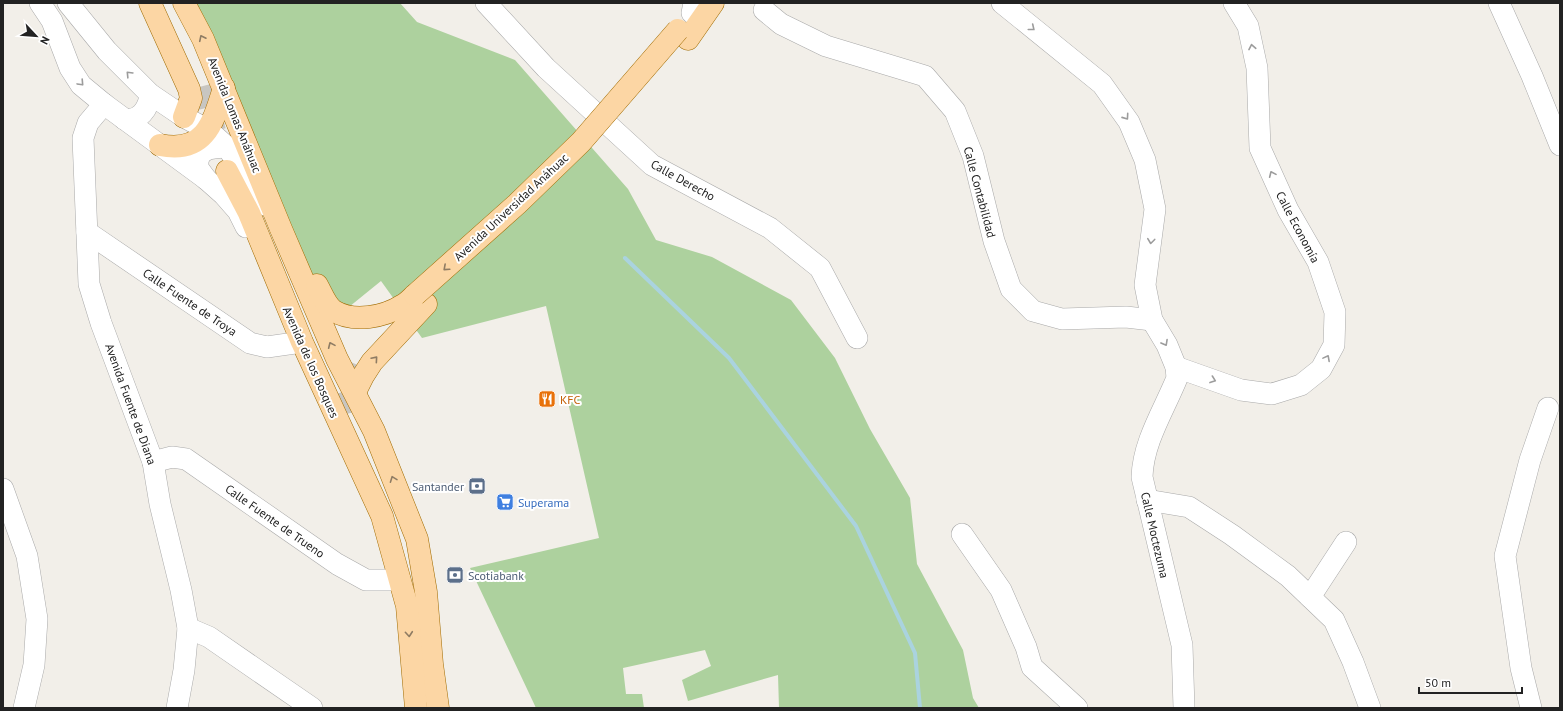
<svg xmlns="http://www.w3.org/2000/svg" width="1563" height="711" viewBox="0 0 1563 711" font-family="'PT Sans',sans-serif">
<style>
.forest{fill:#add19e}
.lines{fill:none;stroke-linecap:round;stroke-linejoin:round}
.stream{stroke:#aad3df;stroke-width:4}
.major-tunnel{stroke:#c8c6c1;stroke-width:22;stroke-dasharray:22 11;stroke-linecap:butt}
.minor-casing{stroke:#a9a9a9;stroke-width:22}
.major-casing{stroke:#a06b00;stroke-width:23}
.minor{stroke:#fff;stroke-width:21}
.major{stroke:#fcd6a4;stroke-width:22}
.major-bridge-casing{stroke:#a06b00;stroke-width:23;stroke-linecap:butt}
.major-bridge{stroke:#fcd6a4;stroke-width:22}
.oneway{stroke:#9c9c9c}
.oneway2{stroke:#8f7c63}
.labels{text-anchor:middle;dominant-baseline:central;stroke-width:4;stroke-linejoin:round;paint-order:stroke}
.street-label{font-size:12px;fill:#222;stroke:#fff}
.food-label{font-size:12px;fill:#c56008;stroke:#fff;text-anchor:start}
.service-label{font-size:12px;fill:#4e5e75;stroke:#fff;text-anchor:end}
.shop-label{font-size:12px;fill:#366cbe;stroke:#fff;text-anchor:start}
</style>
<rect width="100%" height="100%" fill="#f2efe9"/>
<!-- forest -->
<path class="forest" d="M186 3H400L417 22 515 60 628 189 656 240 712 257 791 300 835 358 870 429 910 498 917 564 963 650 973 698 979 708H779L778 675 688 701 682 680 711 666 705 650 623 668 626 694H642L644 708H536L470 568 599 538 546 306 422 338 381 281 344 311 317 287Z"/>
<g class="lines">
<!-- stream -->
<path class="stream" d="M625 258 729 358 856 526 915 653 920 708"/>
<!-- major-tunnel -->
<g class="major-tunnel">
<path d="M203 86 215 131"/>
<path d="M346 414 341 392 353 363"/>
</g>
<defs>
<g id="minor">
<path d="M40 3 52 21 70 68 81 85 104 104 206 179 224 195 238 211 246 227"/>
<path d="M68 3 107 51 150 94 184 117 208 130 227 147 265 205"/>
<path d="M486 3 546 68 652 165 770 228 820 268 857 338"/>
<path d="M1002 3 1102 84 1129 122 1145 160 1155 209 1145 285 1152 320 1167 345 1176 367 1177 378C1164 410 1143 442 1142 477L1182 645 1184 708"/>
<path d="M1499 3 1532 76 1560 145"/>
<path d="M764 10 781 24 826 46 925 76 955 111 973 156 994 241 1011 289 1033 311 1062 319 1126 317 1152 320"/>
<path d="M692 13 694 3"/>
<path d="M104 104 88 123 83 138 89 284 101 323 153 462 160 504 181 590 188 628 184 670 177 708"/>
<path d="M124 119C139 122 149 109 150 94"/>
<path d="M206 179 198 168C196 148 211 148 227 147"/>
<path d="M87 232 250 343 267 347 302 342"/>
<path d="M1176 367 1241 390 1272 394 1301 385 1321 369 1334 345 1335 312 1318 262 1288 210 1260 148 1257 68 1248 26 1234 3"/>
<path d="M153 462 172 457 186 459 337 564 366 580H400"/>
<path d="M3 489 27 556 37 619 34 665 24 708"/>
<path d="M1147 500 1189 507 1232 535 1288 576 1334 620 1353 662 1370 708"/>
<path d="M962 534 1001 590 1026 647 1032 667 1077 708"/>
<path d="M1310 597 1346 542"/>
<path d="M188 628 209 637 312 708"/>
<path d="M1531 708 1521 668 1505 556 1530 460 1548 408"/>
</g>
<g id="major">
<path d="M150 3 189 89 191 98 184 117"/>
<path d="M184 3 203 39 281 229 337 359 374 431 417 539 426 592 432 664 438 708"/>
<path d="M688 39 713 3"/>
<path d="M160 145C205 154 213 123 224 88"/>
<path d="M227 171 249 213 302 342 382 516 407 606 416 708"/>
<path d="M317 285C322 294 326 306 334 311 354 323 384 317 403 305 407 303 411 299 415 295"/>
<path d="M355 392 363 376 372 362 426 304"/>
</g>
</defs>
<!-- minor casing -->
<use href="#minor" class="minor-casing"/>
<!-- major casing -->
<use href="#major" class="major-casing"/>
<!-- minor -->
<use href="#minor" class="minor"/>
<!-- major -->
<use href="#major" class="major"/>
<defs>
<path id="major-bridge" d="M415 295 517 204 581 142 678 30"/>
</defs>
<!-- major-bridge casing -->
<use href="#major-bridge" class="major-bridge-casing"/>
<!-- major-bridge -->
<use href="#major-bridge" class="major-bridge"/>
</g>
<!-- one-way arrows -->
<defs><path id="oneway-chevron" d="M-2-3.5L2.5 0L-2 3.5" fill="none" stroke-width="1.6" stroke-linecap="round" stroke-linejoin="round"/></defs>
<g class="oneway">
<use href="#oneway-chevron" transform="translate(1032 28) rotate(39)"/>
<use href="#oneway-chevron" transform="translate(1252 47) rotate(-101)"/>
<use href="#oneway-chevron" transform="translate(129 74) rotate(-134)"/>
<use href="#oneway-chevron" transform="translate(81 83) rotate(47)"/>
<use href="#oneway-chevron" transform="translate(1126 117) rotate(55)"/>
<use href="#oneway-chevron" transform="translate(1272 174) rotate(-114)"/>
<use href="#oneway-chevron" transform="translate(1151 241) rotate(97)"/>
<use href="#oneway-chevron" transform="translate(1165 343) rotate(61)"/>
<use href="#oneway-chevron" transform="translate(1327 358) rotate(-62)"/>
<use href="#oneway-chevron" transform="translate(1213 380) rotate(20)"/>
</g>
<g class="oneway2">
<use href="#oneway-chevron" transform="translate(202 38) rotate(-116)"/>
<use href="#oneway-chevron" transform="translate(446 268) rotate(138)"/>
<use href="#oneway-chevron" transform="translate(331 345) rotate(-114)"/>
<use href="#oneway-chevron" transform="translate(375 359) rotate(-49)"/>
<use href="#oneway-chevron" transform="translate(393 479) rotate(-111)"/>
<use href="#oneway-chevron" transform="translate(409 634) rotate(85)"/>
</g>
<!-- icons -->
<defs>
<symbol id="restaurant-square" viewBox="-11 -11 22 22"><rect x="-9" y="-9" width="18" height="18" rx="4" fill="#e8710a" stroke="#fff"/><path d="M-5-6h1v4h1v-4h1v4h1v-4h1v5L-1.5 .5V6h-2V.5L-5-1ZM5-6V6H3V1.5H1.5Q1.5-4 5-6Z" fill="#fff"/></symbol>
<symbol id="bank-square" viewBox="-11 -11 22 22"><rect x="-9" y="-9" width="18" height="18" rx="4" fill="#5c6f8a" stroke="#fff"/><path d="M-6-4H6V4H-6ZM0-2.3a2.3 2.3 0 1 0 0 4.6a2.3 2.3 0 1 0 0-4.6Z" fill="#fff"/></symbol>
<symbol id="supermarket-square" viewBox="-11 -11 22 22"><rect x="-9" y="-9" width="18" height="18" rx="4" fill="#3f7fe0" stroke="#fff"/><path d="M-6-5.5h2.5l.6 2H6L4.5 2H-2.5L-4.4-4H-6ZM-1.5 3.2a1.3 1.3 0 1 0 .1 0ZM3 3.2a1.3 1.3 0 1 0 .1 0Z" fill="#fff"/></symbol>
</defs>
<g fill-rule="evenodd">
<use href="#restaurant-square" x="537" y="389" width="20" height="20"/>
<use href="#bank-square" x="467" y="476" width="20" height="20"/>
<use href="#supermarket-square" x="495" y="492" width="20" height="20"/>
<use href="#bank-square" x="445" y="565" width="20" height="20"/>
</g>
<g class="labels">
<!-- street labels -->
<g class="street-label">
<text transform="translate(235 115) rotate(68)">Avenida Lomas Anáhuac</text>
<text transform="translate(683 180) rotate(29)">Calle Derecho</text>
<text transform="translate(980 192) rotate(75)">Calle Contabilidad</text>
<text transform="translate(511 207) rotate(-43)">Avenida Universidad Anáhuac</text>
<text transform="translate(1298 227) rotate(62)">Calle Economía</text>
<text transform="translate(190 302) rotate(34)">Calle Fuente de Troya</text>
<text transform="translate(311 362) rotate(66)">Avenida de los Bosques</text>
<text transform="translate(131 404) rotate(70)">Avenida Fuente de Diana</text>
<text transform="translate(275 521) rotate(35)">Calle Fuente de Trueno</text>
<text transform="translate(1155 535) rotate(77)">Calle Moctezuma</text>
</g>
<!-- food labels -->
<g class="food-label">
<text x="560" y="399">KFC</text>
</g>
<!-- service labels -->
<g class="service-label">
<text x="464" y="486">Santander</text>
<text x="468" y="575" text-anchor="start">Scotiabank</text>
</g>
<!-- shop labels -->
<g class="shop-label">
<text x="518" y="502">Superama</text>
</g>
</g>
<!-- border -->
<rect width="1563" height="711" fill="none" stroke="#222222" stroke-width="8"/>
<!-- north arrow -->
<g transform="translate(36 36) rotate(116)" stroke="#ffffff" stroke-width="3" paint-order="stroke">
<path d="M0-3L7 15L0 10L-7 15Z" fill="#222222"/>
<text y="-6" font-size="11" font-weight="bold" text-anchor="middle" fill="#222222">N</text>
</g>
<!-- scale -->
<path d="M1419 687v6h103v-6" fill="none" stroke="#222222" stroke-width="2"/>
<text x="1425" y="687" font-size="12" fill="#222222" stroke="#ffffff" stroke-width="3" paint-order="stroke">50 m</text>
</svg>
